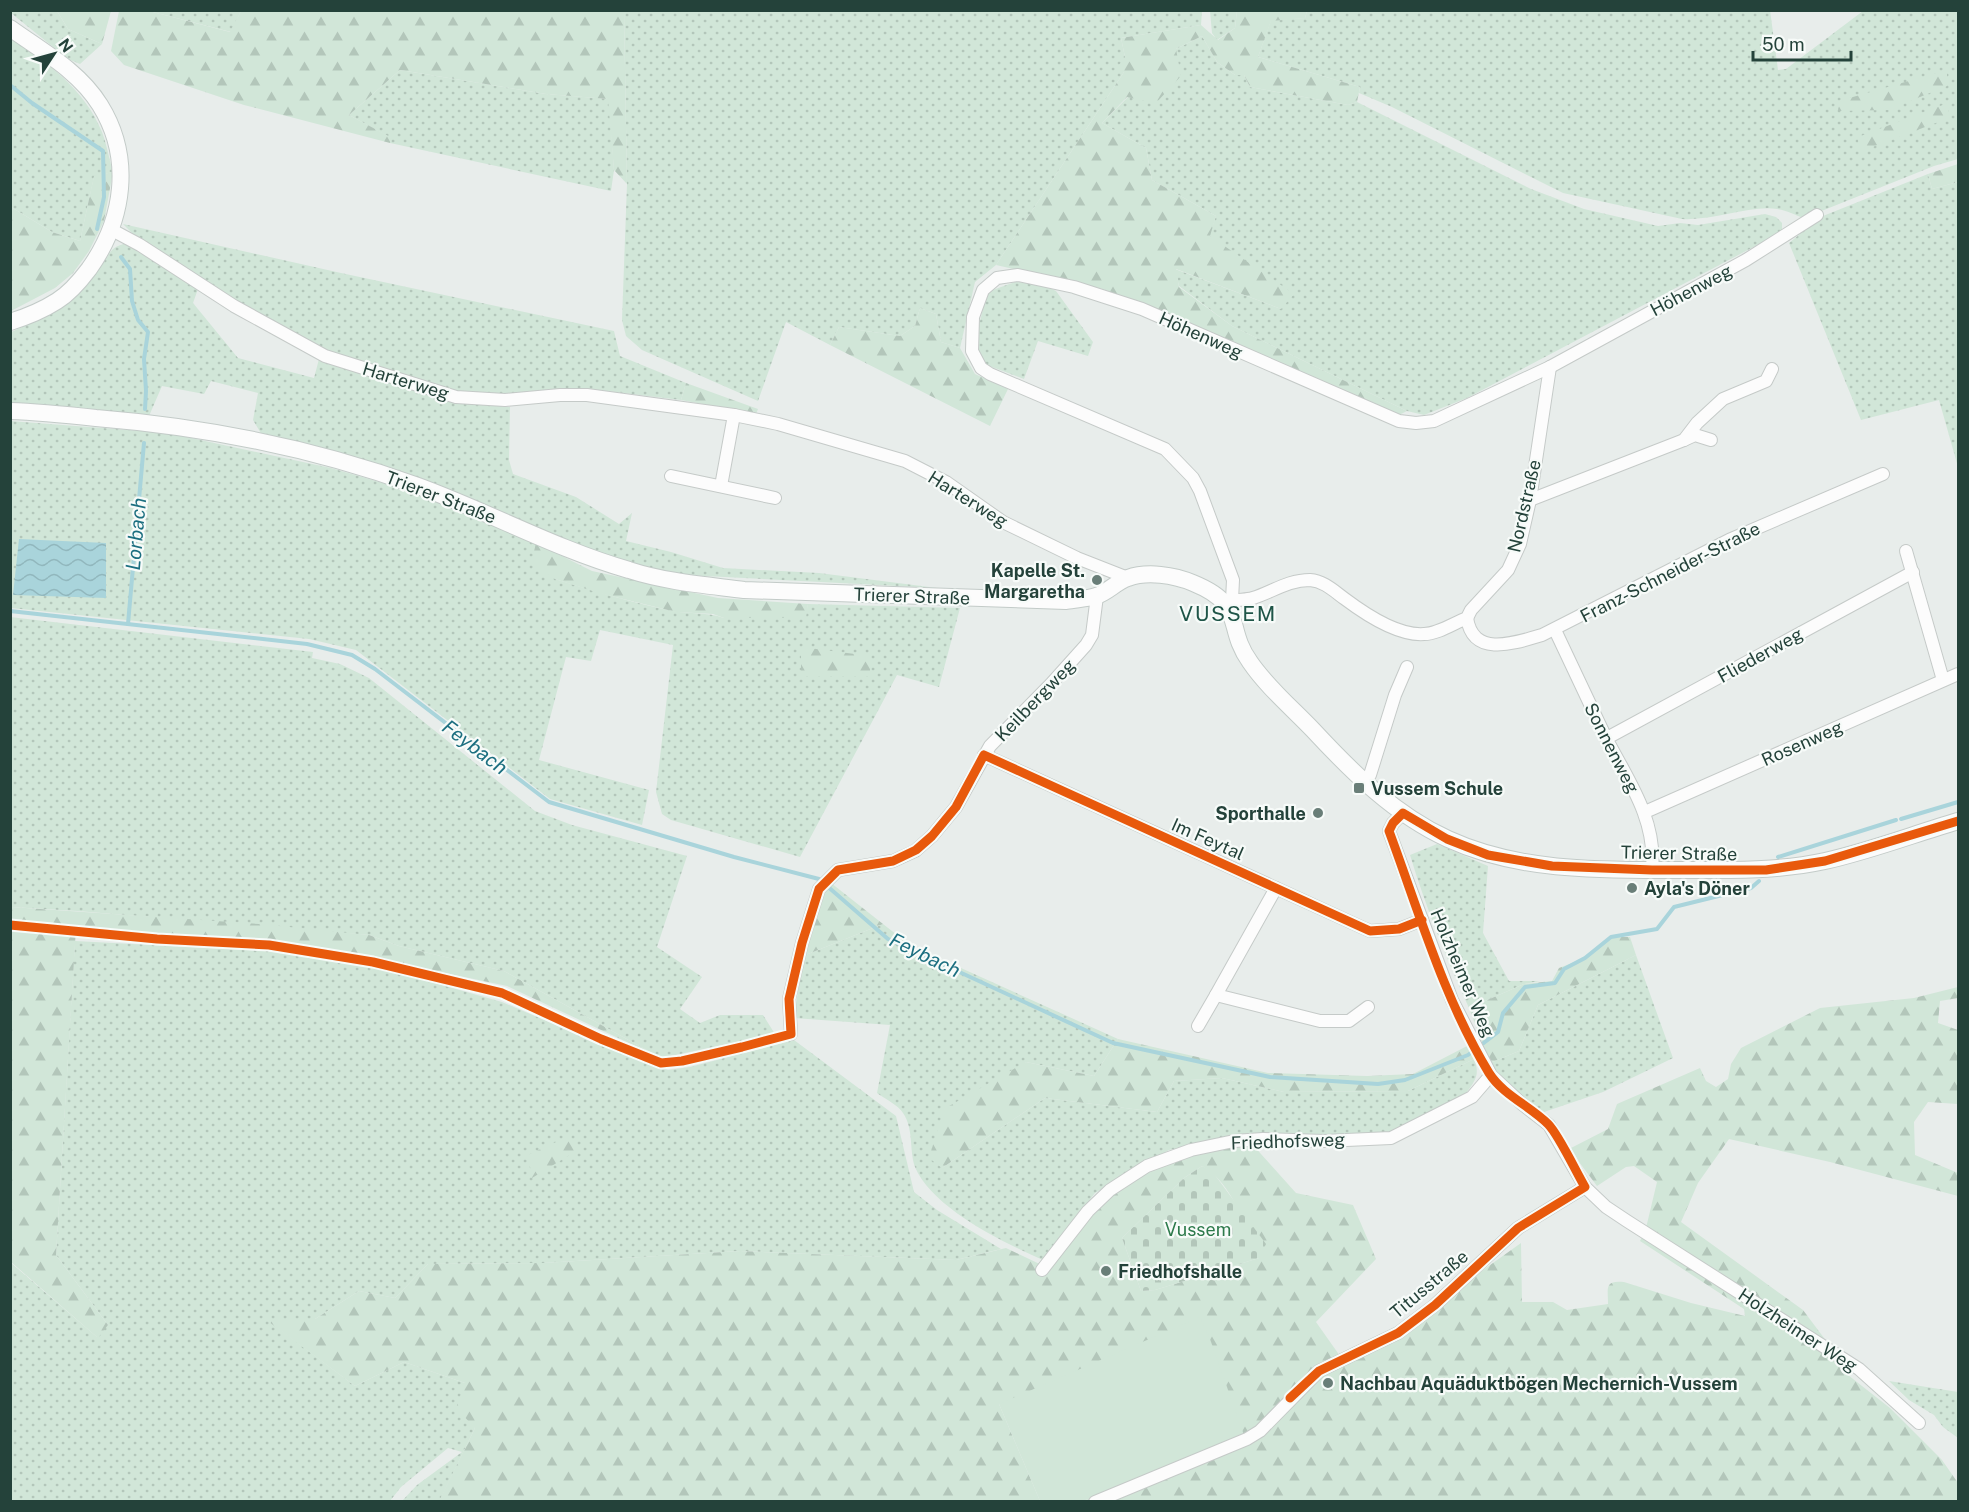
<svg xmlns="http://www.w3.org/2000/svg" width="1969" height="1512" viewBox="0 0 1969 1512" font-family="'Public Sans',sans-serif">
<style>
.grass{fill:url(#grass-dots)}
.forest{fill:url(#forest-firs);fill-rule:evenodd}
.cemetery{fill:url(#cemetery-stones)}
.pitch{fill:#d1e6d8}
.water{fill:url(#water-waves)}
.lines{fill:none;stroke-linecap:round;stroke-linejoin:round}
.stream{stroke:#a9d4db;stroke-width:4}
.street-casing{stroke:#c5cac8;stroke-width:14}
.secondary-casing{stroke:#c3cbc8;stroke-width:18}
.street{stroke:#fcfcfc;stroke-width:12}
.secondary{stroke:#fcfcfc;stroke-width:16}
.cycleway-casing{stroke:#f7fbf9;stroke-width:13}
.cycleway{stroke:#e8590c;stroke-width:9}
.poi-dot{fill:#697e78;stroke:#f7fbf9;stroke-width:2}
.labels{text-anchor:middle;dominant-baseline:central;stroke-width:4.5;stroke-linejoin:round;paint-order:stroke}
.street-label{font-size:18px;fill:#24423a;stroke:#f7fbf9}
.poi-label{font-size:18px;font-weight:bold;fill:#24423a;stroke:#f7fbf9;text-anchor:start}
.park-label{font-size:18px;fill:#2d7a4b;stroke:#f7fbf9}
.water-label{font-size:20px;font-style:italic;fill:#1c6f80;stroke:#f7fbf9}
.quarter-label{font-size:21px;letter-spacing:1.5px;fill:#1f5548;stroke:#f7fbf9}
</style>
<defs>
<pattern id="grass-dots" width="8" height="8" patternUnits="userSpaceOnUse" patternTransform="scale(1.5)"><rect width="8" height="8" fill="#d1e6d8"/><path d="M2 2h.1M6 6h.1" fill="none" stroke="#b3c6ba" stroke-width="1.8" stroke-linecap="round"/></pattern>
<pattern id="forest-firs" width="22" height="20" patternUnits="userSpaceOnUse" patternTransform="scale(1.5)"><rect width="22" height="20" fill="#d1e6d8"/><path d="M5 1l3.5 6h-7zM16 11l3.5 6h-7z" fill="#b3c6ba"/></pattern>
<pattern id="cemetery-stones" width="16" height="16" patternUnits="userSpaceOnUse" patternTransform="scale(1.5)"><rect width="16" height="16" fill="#d1e6d8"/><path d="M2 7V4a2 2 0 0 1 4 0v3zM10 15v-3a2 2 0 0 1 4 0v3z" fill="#b3c6ba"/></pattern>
<pattern id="water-waves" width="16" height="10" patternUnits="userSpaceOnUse" patternTransform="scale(1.5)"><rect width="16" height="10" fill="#a9d4db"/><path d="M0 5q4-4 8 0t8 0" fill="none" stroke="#91b7bd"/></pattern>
</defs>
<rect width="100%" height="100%" fill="#e8edeb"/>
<!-- grass -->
<g class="grass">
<path d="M1770 10 1778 70 1786 69 1863 11H1958V159L1934 166 1804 218C1795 215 1786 210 1777 209 1750 205 1713 221 1682 219L1563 193 1392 107 1359 93 1360 87 1258 57 1271 20 1305 18 1307 11Z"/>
<path d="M10 11H57L68 29 102 44 80 64 68 59 11 13Z"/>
<path d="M149 11H241L231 32Z"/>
<path d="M624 11H1202L1201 25 1121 38 1125 57 1124 72 996 265 975 282 960 348 941 342 936 314 920 308 915 326 900 336 839 327 830 345 786 322 758 401 642 350 626 336 622 320 627 184Z"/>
<path d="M1210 11H1237L1235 28 1217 40 1212 33Z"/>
<path d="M1202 36 1217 62 1235 75H1244L1250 87 1348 105 1357 102 1531 189 1584 209 1658 226 1680 223 1698 225 1765 214 1776 217 1782 223V232L1467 398 1424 415 1407 411 1232 326 1179 286 1175 269 1281 309 1209 236 1216 216 1152 180 1146 148 1102 123 1176 49Z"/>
<path d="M11 37C47 63 84 88 102 132 107 145 109 159 113 172L94 177 80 241 52 232 11 207Z"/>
<path d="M400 70 546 94 609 99 614 170 611 191 390 143 391 138 349 115Z"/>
<path d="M1928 174 1932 189 1958 182V467L1939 400 1861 420 1789 243 1800 234 1798 231 1818 218Z"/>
<path d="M123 224 341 273 614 331 620 356 686 383 681 400 590 389 525 395 459 392 324 350 229 297 133 234Z"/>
<path d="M124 244 139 249 198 289 193 303 238 358 314 378 319 359 457 402 510 407 509 460 513 474 576 497 619 524 632 513 626 541 671 552 723 568 819 573 937 588 665 574 584 548 262 435 253 420 258 393 211 381 204 394 162 386 149 416 131 413 11 405V332C39 321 66 299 88 279 92 274 97 270 101 265 111 255 108 248 124 244Z"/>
<path d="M1015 282 1040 283 1056 291 1093 342 1088 356 1038 341 1024 379 984 364 974 346 987 292Z"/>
<path d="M10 421 168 433 331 468 417 493 536 543 555 579C594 591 633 603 673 611 690 614 707 612 724 618H805L808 604 960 608 939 687 897 675 800 857 671 820 662 814 656 792 673 645 600 630 591 661 566 657 539 760 649 790 642 825 550 799 356 650 309 639 11 608Z"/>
<path d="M10 617 313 652 312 658 340 664 369 678 535 811 572 825 687 856 657 947 702 977 680 1009 700 1023 720 1015H763L775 1034 661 1058 504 971 399 946 369 935 77 911 11 907Z"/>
<path d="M1437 844 1488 866 1483 933 1509 981H1540L1524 984 1469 1008C1446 957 1426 908 1410 855Z"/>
<path d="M883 924 910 945 1118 1039 1094 1076 1026 1062 942 1168 1045 1098 1157 1112 1174 1081 1222 1078 1284 1092 1408 1091 1474 1059C1480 1074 1476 1080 1466 1093L1388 1133 1234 1136 1169 1150 1095 1193 1043 1260C1004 1243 932 1208 915 1167 909 1150 914 1129 903 1113 898 1105 885 1099 877 1093L890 1025 794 1018 803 956Z"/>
<path d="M75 941 287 952 371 965 502 1002 638 1060 668 1070 690 1067 794 1040 896 1116 914 1192 937 1210 1001 1249 956 1260 740 1251 543 1263 428 1264 395 1298 359 1291 315 1319H266L355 1386 404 1362 465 1383 475 1428 439 1502 402 1501 417 1485 462 1452 448 1448 401 1487 390 1501H11L10 1262 97 1337 108 1325 56 1255Z"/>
<path d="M1636 955 1673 1058 1603 1092 1544 1112 1516 1092 1490 1063 1519 1051 1538 1005Z"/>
<path d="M1889 1381 1958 1392V1438L1943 1427 1934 1415 1909 1400Z"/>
</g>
<!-- forest -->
<g class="forest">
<path d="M57 11H111L102 44 68 29Z"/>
<path d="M119 11H149L230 32 241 11H624L627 184 614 170 608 99 546 94 400 70 349 115 392 138 390 143 244 105 124 65 111 51Z"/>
<path d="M1237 11H1307L1305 18 1271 21 1258 57 1360 87 1357 102 1348 105 1250 87 1244 75H1235L1217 62 1202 36 1176 49 1181 76 1156 103 1127 97 1102 123 1146 148 1152 180 1216 216 1210 236 1294 294 1281 309 1176 269 1179 287 1232 326 1407 411 1399 415 1223 338 1103 289 996 265 1124 72 1119 65 1125 57 1121 38 1201 25 1218 40 1235 28Z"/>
<path d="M1947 70V86L1888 110 1838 111 1839 101Z"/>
<path d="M1948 103 1949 118 1859 152 1858 137Z"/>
<path d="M1958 164V182L1932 189 1928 174Z"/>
<path d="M113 172 104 221 89 251 73 273 55 288 11 311V207L52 232 80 241 94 176Z"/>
<path d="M920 308 936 314 941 342 960 348 975 374 1008 389 990 426 830 345 839 327 900 336 915 326Z"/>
<path d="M686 383 758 409 756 414 681 400Z"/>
<path d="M536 543 592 571 718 598 808 604 806 618H724L713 614 676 612 599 593 555 579 531 564Z"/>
<path d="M801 647 870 656V676H801Z"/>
<path d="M831 883 883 924 803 956 821 894Z"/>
<path d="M11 907 259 924 369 935 399 946 504 971 661 1058 507 986 374 958 269 940H245L76 928 56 1255 108 1325 98 1338 11 1262Z"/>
<path d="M1611 937H1630L1636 955 1538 1005 1519 1051 1490 1063 1469 1008 1524 984 1552 981 1559 968 1585 958Z"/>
<path d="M1958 987V998L1940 1001 1938 1023 1958 1030V1104L1928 1102 1914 1122 1915 1155 1958 1173V1196L1830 1162 1729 1139 1698 1183 1681 1222 1803 1310 1830 1346 1848 1375 1890 1408 1942 1460 1958 1483V1501H1083L1245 1438 999 1404 1040 1501H439L475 1428 456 1408 465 1383 404 1362 355 1386 265 1319H315L359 1291 395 1298 428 1264 543 1263 740 1251 956 1260 1006 1248 1048 1268 1111 1191 1150 1170 1191 1154 1233 1144H1252L1296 1193 1353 1205 1376 1259 1316 1322 1340 1356 1420 1315 1521 1243 1522 1302H1553L1567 1310 1608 1304C1608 1288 1604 1280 1624 1282L1691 1303 1745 1316 1744 1309 1640 1241 1646 1228 1657 1182 1634 1166 1626 1167 1597 1186 1579 1162 1571 1148 1608 1129 1617 1104 1700 1068 1706 1081 1716 1087 1728 1079 1731 1064 1741 1048 1820 1008 1914 998ZM1202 1166C1233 1183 1245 1227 1259 1258L1155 1290 1141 1291 1122 1238 1184 1178Z"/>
<path d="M1118 1039 1268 1073 1367 1076 1413 1074 1469 1045 1474 1059 1408 1091 1284 1092 1222 1078 1174 1081 1157 1112 1045 1098 942 1168 929 1158 944 1109 1026 1062 1094 1076Z"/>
<path d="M569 1136 581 1148 532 1178 528 1155Z"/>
</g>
<!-- cemetery -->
<path class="cemetery" d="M1202 1166 1212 1171 1266 1244 1259 1258 1155 1290 1141 1291 1122 1238 1184 1178Z"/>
<!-- pitch -->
<path class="pitch" d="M1200 1317 1210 1339 1245 1438 1083 1501H1040L999 1404Z"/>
<!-- water -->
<path class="water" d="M19 539 106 543V598L13 595Z"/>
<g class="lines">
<!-- stream -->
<g class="stream">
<path d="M10 85 32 103 103 151 104 197 97 229"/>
<path d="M121 257 130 269 132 301 138 320 148 332 144 359 146 391 145 409"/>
<path d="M10 611 307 644 352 655 375 669 549 802 734 857 819 879 888 939 1113 1043 1270 1077 1378 1084 1405 1080 1468 1055 1498 1032 1503 1013 1525 987 1555 983 1564 969 1585 958 1611 937 1657 929 1674 907 1751 888 1759 881"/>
<path d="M128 624 144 443"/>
<path d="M1901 819 1958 802"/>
<path d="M1778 857 1896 820"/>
</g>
<defs>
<g id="street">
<path d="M112 230 140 245 234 306 325 356 456 397 505 400 560 395H587L734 415 778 424 905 461 946 482 1003 522 1077 558 1128 578"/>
<path d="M1684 440 1695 435 1711 440"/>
<path d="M671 476 775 498"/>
<path d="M721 486 734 415"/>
<path d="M1530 500 1684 440 1697 423 1723 399 1766 381 1772 369"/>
<path d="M1906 551 1943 680"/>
<path d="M1232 600 1233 580 1200 491 1193 478 1165 449 990 374 981 368 972 351 973 317 983 290 997 278 1018 275 1074 287 1142 309 1399 421 1416 423 1434 421 1550 367 1746 260 1817 215"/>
<path d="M1226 603C1235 598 1244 601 1253 598 1272 592 1288 580 1310 580 1324 581 1334 591 1345 599 1365 614 1398 636 1424 634 1438 634 1454 623 1467 618L1471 610 1508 570 1520 544 1530 500 1550 367"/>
<path d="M1467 618C1473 658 1515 643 1542 635L1729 540 1883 474"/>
<path d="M1555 630C1572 666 1589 702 1606 738 1628 780 1657 820 1652 870"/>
<path d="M1607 738 1913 572"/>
<path d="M984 755 1370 931 1399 929 1422 920"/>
<path d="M1364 782 1370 775 1395 695 1407 667"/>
<path d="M1645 812 1958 674"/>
<path d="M1403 813 1393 823 1389 831 1452 1000 1491 1075 1522 1104 1549 1125 1585 1187 1606 1207 1627 1221 1859 1369 1919 1423"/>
<path d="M1276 888 1216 995 1320 1021H1349L1368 1007"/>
<path d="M1198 1026 1216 995"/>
<path d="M791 1034 789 999 802 943 819 889 838 870 893 861 915 851 932 836 956 807 990 746 1051 684 1086 645 1092 635 1097 596"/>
<path d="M1042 1270 1088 1211 1110 1190 1147 1166 1191 1150 1234 1141 1263 1139 1324 1141 1391 1138 1472 1097 1491 1075"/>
<path d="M1095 1502 1247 1439 1260 1431 1319 1371 1398 1333 1435 1305 1518 1228 1585 1187"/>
</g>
<g id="secondary">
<path d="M10 28C42 51 79 71 100 105 133 158 124 220 89 269 80 281 70 293 57 301 43 310 26 317 10 322"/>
<path d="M10 411C39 412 68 415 96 418 206 427 314 448 418 486 489 512 556 549 629 570 666 582 705 585 744 590L1066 601C1075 599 1087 599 1096 596 1107 593 1116 582 1128 578 1147 571 1174 575 1193 583 1247 605 1224 626 1250 662 1267 687 1292 708 1313 730 1352 772 1395 815 1448 839 1522 873 1607 870 1687 870 1733 870 1779 871 1825 861 1870 851 1914 834 1958 821"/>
</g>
</defs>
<!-- street casing -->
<use href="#street" class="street-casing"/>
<!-- secondary casing -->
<use href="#secondary" class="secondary-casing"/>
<!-- street -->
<use href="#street" class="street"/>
<!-- secondary -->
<use href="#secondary" class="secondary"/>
<defs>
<g id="cycleway">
<path d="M10 925 157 939 269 945 373 962 502 993 601 1039 661 1063 682 1061 742 1047 791 1034 789 999 802 943 819 889 838 870 893 861 916 850 932 836 956 807 984 755 1370 931 1399 929 1422 920"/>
<path d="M1290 1398 1319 1371 1398 1333 1435 1305 1518 1228 1585 1187C1576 1172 1559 1135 1548 1124 1530 1106 1503 1095 1489 1073 1444 999 1419 912 1389 831L1393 823 1403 813 1447 839 1488 855 1552 866 1652 870H1766L1825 861 1958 821"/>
</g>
</defs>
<!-- cycleway casing -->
<use href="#cycleway" class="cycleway-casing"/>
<!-- cycleway -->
<use href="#cycleway" class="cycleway"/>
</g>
<!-- markers -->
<g class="poi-dot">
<circle cx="1097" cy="580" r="6"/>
<rect x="1353" y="782" width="12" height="12" rx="3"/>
<circle cx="1318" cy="813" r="6"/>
<circle cx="1632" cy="888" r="6"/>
<circle cx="1106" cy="1271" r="6"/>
<circle cx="1328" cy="1383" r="6"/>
</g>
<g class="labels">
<!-- street labels -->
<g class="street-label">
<text transform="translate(1691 290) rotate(-28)">Höhenweg</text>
<text transform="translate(1201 335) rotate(24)">Höhenweg</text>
<text transform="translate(406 381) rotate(17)">Harterweg</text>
<text transform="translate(441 497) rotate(21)">Trierer Straße</text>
<text transform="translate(968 499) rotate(32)">Harterweg</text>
<text transform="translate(1524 506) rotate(-77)">Nordstraße</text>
<text transform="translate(1670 572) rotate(-27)">Franz-Schneider-Straße</text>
<text transform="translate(912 596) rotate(2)">Trierer Straße</text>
<text transform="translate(1760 655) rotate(-29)">Fliederweg</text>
<text transform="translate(1035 700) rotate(-46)">Keilbergweg</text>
<text transform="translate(1802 743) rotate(-24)">Rosenweg</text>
<text transform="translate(1612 748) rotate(63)">Sonnenweg</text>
<text transform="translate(1208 839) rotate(24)">Im Feytal</text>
<text transform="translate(1679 853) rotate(1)">Trierer Straße</text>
<text transform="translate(1463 973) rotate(67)">Holzheimer Weg</text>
<text transform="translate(1288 1141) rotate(-2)">Friedhofsweg</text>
<text transform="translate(1429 1284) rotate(-40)">Titusstraße</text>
<text transform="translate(1798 1330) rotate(33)">Holzheimer Weg</text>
</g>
<!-- poi labels -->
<g class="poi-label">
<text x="1085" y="570" text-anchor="end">Kapelle St.<tspan x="1085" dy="21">Margaretha</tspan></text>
<text x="1371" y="788">Vussem Schule</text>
<text x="1306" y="813" text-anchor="end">Sporthalle</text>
<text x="1644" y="888">Ayla's Döner</text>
<text x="1118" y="1271">Friedhofshalle</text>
<text x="1340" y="1383">Nachbau Aquäduktbögen Mechernich-Vussem</text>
</g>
<!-- park labels -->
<g class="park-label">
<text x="1198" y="1229">Vussem</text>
</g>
<!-- water labels -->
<g class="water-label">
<text transform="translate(136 534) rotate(-85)">Lorbach</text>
<text transform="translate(475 747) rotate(37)">Feybach</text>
<text transform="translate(925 955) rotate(26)">Feybach</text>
</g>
<!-- quarter labels -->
<g class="quarter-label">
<text x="1228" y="613">VUSSEM</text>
</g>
</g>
<!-- border -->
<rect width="1969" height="1512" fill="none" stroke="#24423a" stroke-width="24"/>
<!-- north arrow -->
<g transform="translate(54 54) rotate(54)" stroke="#f7fbf9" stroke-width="4.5" paint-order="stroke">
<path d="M0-4.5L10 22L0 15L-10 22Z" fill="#24423a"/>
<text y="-9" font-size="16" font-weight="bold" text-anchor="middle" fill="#24423a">N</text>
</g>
<!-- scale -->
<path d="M1753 51v9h98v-9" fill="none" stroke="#24423a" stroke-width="3"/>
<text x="1762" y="51" font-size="18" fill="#24423a" stroke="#f7fbf9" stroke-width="4.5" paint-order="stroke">50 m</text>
</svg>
